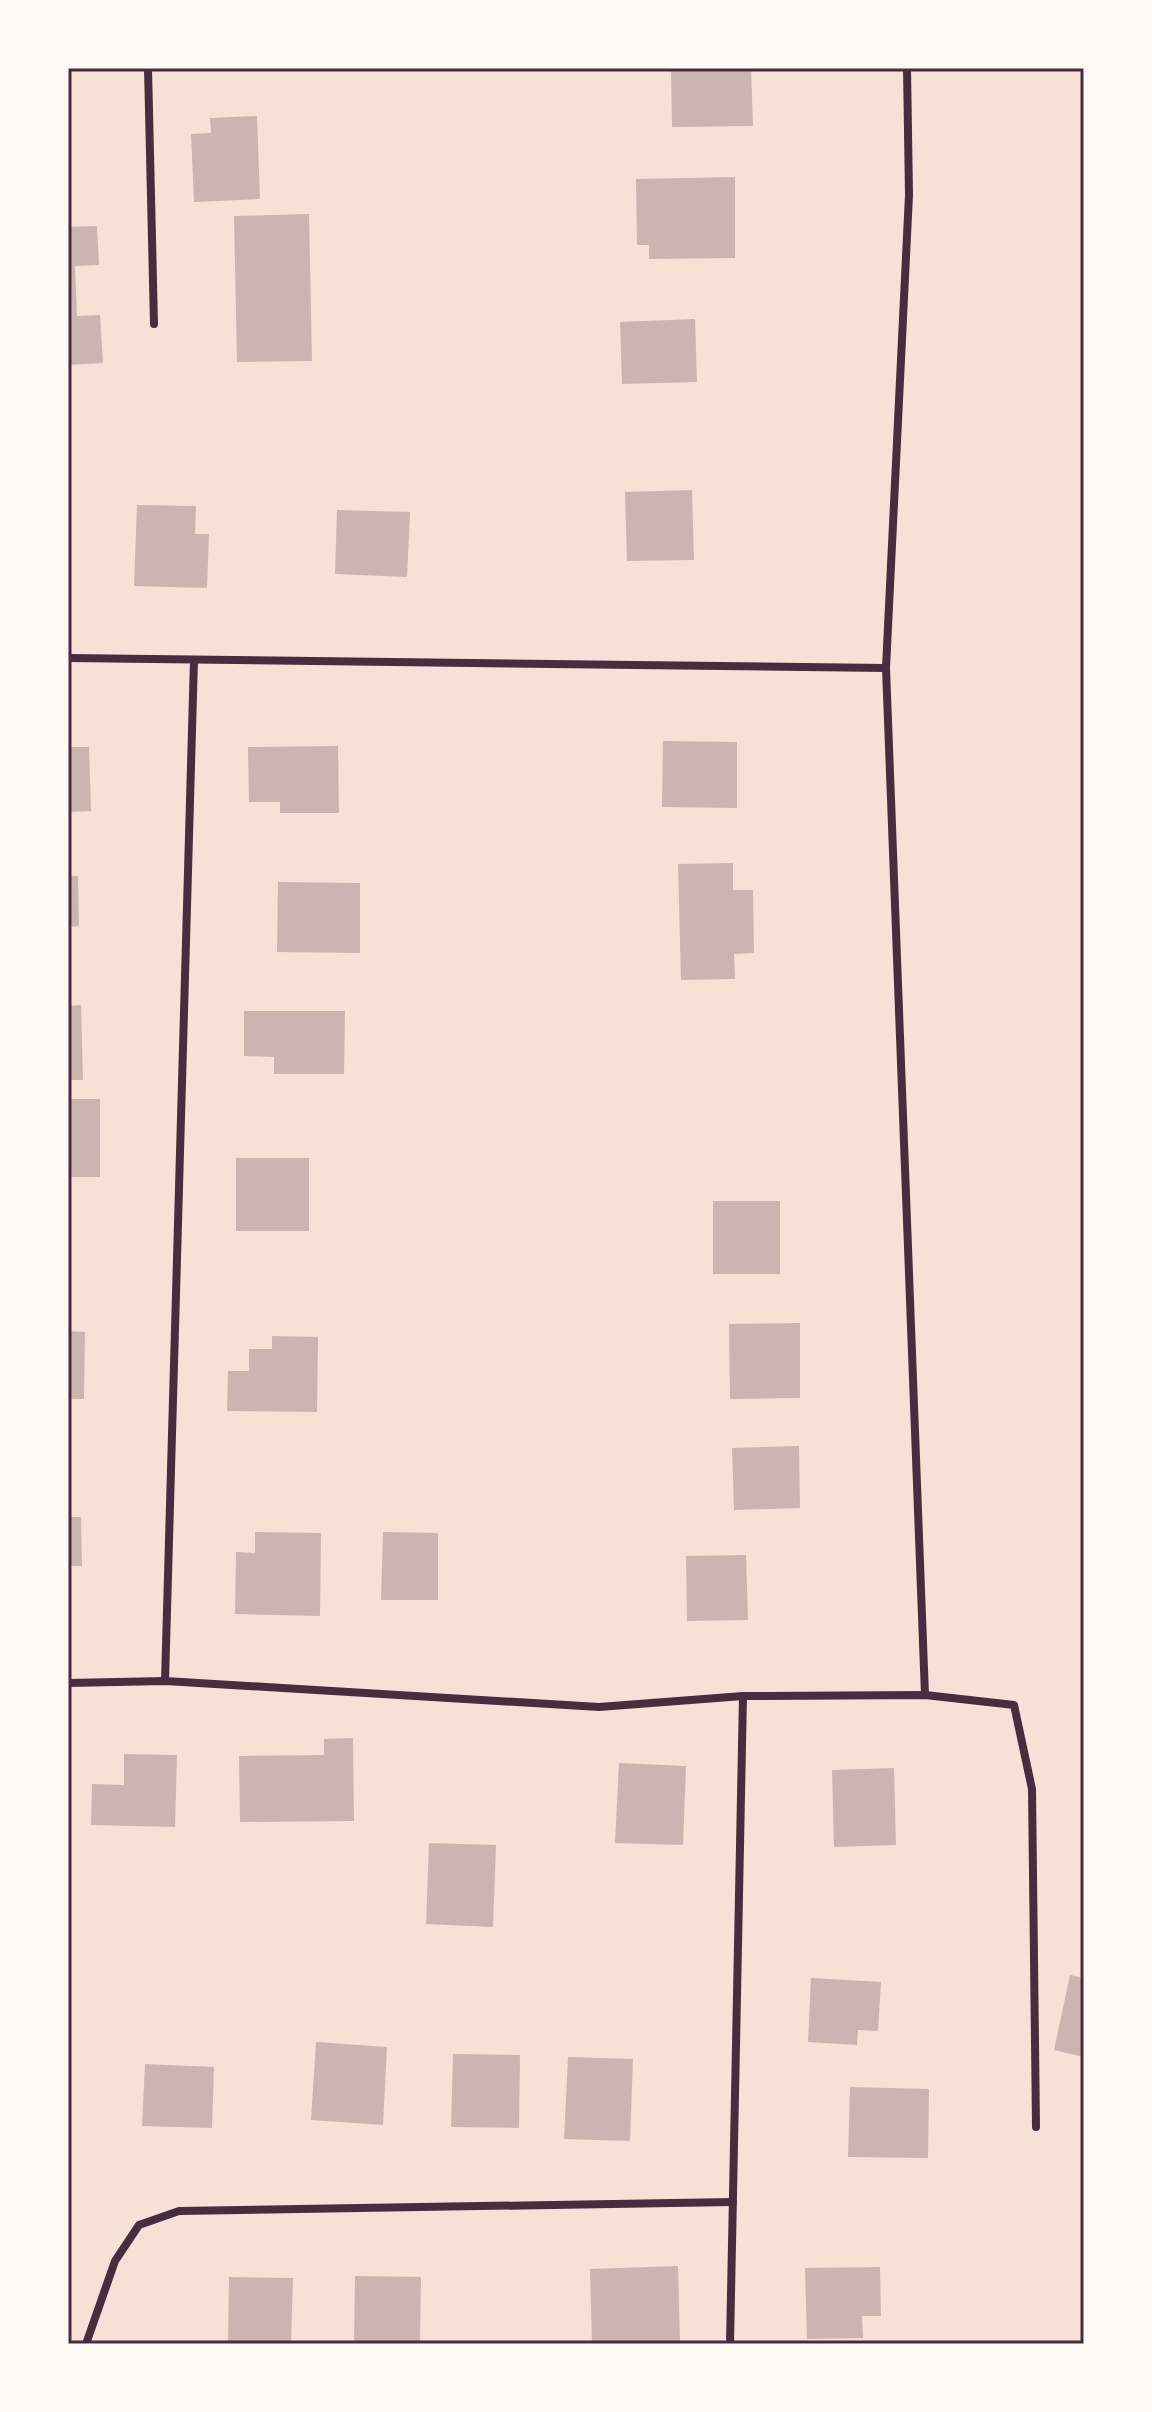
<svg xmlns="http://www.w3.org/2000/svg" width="1152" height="2412" viewBox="0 0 1152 2412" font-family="Inter,sans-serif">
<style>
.building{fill:#ccb4b1}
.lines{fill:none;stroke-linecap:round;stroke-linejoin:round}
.minor{stroke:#4a2c40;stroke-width:8}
.neatline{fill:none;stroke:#4a2c40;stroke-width:3}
</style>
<rect width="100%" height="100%" fill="#f7e1d7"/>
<!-- building -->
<g class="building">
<path d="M671 68H751L753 126 672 127Z"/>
<path d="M257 116 260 199 194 202 191 134 211 133 210 118Z"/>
<path d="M735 177V258L649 259V245H637L636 179Z"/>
<path d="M309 214 312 361 237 362 234 216Z"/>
<path d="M97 226 99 265 75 266 77 316 100 315 103 363 68 365V227Z"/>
<path d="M695 319 697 382 622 384 620 322Z"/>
<path d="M692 490 694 560 627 561 625 492Z"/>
<path d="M137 505 196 506 195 534H209L207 588 134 586Z"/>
<path d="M337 510 410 512 407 577 335 574Z"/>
<path d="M663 741 737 742V808L662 807Z"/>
<path d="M338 746 339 813H280V802H249L248 747Z"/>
<path d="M68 747H89L91 811 68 812Z"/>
<path d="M733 863V890H753L754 953 734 954 735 979 681 980 678 864Z"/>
<path d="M68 876H78L79 926 68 927Z"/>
<path d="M278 882 360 883V953L277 952Z"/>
<path d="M81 1005 83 1080H68V1006Z"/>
<path d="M244 1011H345L344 1074H274V1057L244 1056Z"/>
<rect x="68" y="1099" width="32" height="78"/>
<rect x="236" y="1158" width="73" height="73"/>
<rect x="713" y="1201" width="67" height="73"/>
<path d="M800 1323V1398L730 1399 729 1324Z"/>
<path d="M68 1331 85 1332 84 1399H68Z"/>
<path d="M272 1336 318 1337 317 1412 227 1411 228 1371H249V1349H272Z"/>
<path d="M799 1446 800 1508 734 1510 732 1448Z"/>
<path d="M68 1517H81L82 1566H68Z"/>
<path d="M255 1532 321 1533 320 1616 235 1614 236 1552 255 1553Z"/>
<path d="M383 1532 438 1533V1600H381Z"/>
<path d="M746 1555 748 1620 687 1621 686 1556Z"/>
<path d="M353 1738 354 1821 240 1822 239 1756 324 1755V1739Z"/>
<path d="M124 1754 177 1755 175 1827 91 1825 92 1784 124 1785Z"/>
<path d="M619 1763 686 1766 683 1845 615 1843Z"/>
<path d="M894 1768 896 1845 834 1847 832 1770Z"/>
<path d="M429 1843 496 1845 493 1927 426 1924Z"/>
<path d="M1070 1975 1084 1978V2057L1054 2050Z"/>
<path d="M811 1978 881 1982 878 2031 858 2030 857 2045 808 2042Z"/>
<path d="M316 2042 387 2047 383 2125 311 2120Z"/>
<path d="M453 2054 520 2055 519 2128 451 2127Z"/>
<path d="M568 2057 633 2059 630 2141 564 2139Z"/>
<path d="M145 2064 214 2067 212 2128 142 2126Z"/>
<path d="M850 2087 929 2089 928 2158 848 2157Z"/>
<path d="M678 2266 680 2342 592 2344 590 2269Z"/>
<path d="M880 2267 881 2316H862L863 2338 807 2339 805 2268Z"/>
<path d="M355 2276 421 2277 420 2344H354Z"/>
<path d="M229 2277 293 2278 291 2344H228Z"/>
</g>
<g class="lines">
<!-- minor -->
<g class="minor">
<path d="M148 68 154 324"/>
<path d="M907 68 909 195 886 668 925 1695"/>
<path d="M68 658 886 668"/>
<path d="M165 1681 194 660"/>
<path d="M68 1683 165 1681 599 1707 743 1696 925 1695 1014 1705 1032 1789 1036 2127"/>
<path d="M86 2344 115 2261 139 2225 179 2211 733 2202"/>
<path d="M730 2344 743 1696"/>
</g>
</g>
<!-- border -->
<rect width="1152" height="2412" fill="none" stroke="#fffaf5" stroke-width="140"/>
<rect x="70" y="70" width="1012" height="2272" class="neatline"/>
</svg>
